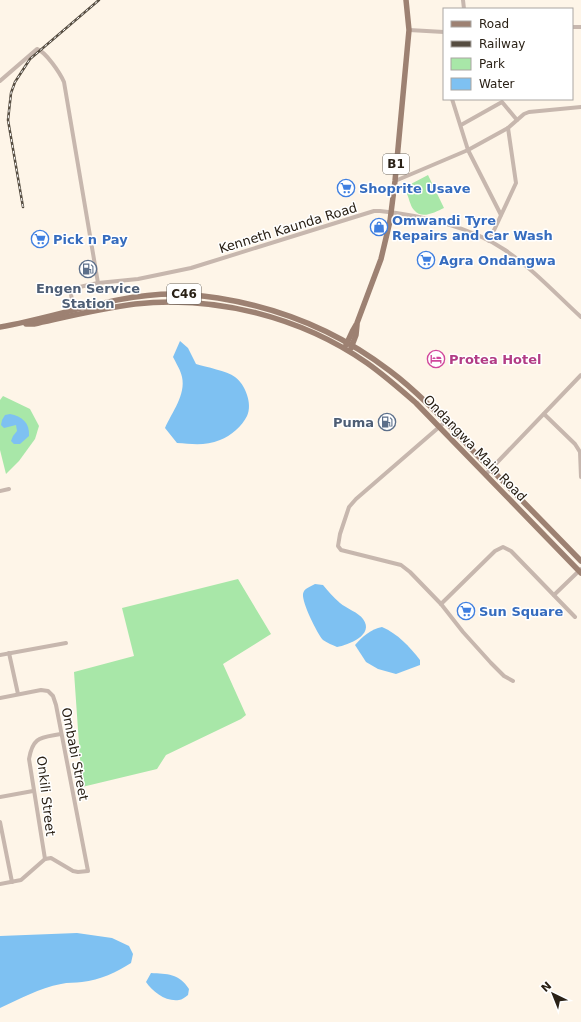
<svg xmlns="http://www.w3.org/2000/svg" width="581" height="1022" viewBox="0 0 581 1022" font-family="'DejaVu Sans',sans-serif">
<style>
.green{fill:#a8e7a8}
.water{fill:#7ec1f2}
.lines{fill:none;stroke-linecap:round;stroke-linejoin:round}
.minor{stroke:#c7b7ae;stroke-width:4}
.major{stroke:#9d8172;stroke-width:5.5}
.rail-casing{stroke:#564d41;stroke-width:2.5}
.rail{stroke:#fff;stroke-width:1;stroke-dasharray:3;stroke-linecap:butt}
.labels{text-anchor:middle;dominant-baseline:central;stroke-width:3;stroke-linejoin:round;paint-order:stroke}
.shield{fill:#fff;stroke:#6a645c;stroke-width:1}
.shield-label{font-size:12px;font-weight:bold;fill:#2a2116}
.shop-label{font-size:13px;font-weight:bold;fill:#366cbe;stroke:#fff;text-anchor:start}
.street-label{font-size:13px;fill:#2a2116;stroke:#fff}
.service-label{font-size:13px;font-weight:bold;fill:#4e5e75;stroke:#fff}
.hotel-label{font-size:13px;font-weight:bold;fill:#b23c85;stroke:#fff;text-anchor:start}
</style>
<rect width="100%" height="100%" fill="#fef5e8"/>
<!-- green -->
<g class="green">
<path d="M428 175 444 208C435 212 422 220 414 210 410 206 409 197 406 192L409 185Z"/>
<path d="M3 396 30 409 39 426 35 439 19 461 6 474 0 450V400Z"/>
<path d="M238 579 271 634 223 664 246 715 241 719 166 755 157 769 82 787 74 672 134 656 122 608Z"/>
</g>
<!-- water -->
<g class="water">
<path d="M180 341 188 348 196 364C206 367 227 371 235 377 245 384 253 404 247 416 242 426 231 436 220 440 206 446 192 444 177 443L165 428C172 412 186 395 182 377 181 371 176 363 173 357Z"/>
<path d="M10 414C22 416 30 423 29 436L20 444H14L11 441 13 436 17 431 16 425 4 428 1 425 2 420 5 415Z"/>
<path d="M315 584 323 585C328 591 333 597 340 603 346 608 359 613 363 619 375 635 348 645 337 647 333 645 327 643 323 640 317 633 302 603 303 594 304 588 310 587 315 584Z"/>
<path d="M382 627C398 634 409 646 420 660V665L396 674 378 669 366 662 355 645C362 637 371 629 382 627Z"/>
<path d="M77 933 112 938 129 946 133 954 131 963C117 972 100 980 82 982 75 983 68 982 61 984 39 988 20 999 0 1008V936Z"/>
<path d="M151 973C167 974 179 973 189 989L188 995C185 997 182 1000 179 1000 166 1002 153 992 146 982Z"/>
</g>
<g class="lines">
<!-- minor -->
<g class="minor">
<path d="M463 0 464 9"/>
<path d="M572 27H581"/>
<path d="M409 30 444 32"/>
<path d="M0 81 37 49C46 52 60 73 64 82L98 283"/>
<path d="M452 99 468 150 501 215"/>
<path d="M461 125 502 102 517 120"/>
<path d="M395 181 468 150 508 128 524 114 529 112 581 107"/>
<path d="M489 241 516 183 508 128"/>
<path d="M74 311 70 289 98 283 138 279 191 268 374 211H380C420 215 471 227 505 250 533 269 556 294 581 317"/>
<path d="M544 414 575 444 580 452 581 477"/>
<path d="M445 422 356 499 349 507 340 534 338 546 341 550 401 565 410 572 441 604 463 632 491 663 504 676 513 681"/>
<path d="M486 474 581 375"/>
<path d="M0 491 9 489"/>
<path d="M554 595 581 569"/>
<path d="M441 604 495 551 503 547 511 551 575 617"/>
<path d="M9 653 18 694"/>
<path d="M0 655 66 643"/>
<path d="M0 698 41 690 48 691 53 696 56 705 88 871 78 872 73 871 51 858 45 859 21 880 0 884"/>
<path d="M0 797 33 791"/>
<path d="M0 822 12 882"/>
<path d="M45 859 29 759C33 736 41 738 61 734"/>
</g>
<!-- major -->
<g class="major">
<path d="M26 324H34C66 317 102 308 135 304 215 295 301 317 367 363 384 375 400 389 416 403L581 573"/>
<path d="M0 327C58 317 115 294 174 294 189 294 204 296 218 298 281 308 339 332 390 371 422 395 450 427 478 456 513 491 547 526 581 561"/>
<path d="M346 345 353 330 357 323 381 259 390 221 395 181 409 30 406 0"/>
<path d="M351 348 356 335 357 325"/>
</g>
<defs>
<path id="rail" d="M23 207 8 120 11 93 15 82 30 59 99 0"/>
</defs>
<!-- rail casing -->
<use href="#rail" class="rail-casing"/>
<!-- rail -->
<use href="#rail" class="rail"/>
</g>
<!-- icons -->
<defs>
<symbol id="supermarket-ring" viewBox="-11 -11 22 22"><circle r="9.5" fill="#fff" stroke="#3f7fe0" stroke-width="1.5"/><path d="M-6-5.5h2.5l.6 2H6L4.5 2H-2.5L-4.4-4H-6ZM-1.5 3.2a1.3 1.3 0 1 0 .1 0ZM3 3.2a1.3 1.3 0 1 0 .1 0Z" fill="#3f7fe0"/></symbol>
<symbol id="shop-ring" viewBox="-11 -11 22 22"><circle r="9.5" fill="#fff" stroke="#3f7fe0" stroke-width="1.5"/><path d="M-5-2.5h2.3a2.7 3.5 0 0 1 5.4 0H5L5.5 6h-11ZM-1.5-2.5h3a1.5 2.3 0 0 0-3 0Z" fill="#3f7fe0"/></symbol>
<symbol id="fuel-ring" viewBox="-11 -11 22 22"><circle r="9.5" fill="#fff" stroke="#5c6f8a" stroke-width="1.5"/><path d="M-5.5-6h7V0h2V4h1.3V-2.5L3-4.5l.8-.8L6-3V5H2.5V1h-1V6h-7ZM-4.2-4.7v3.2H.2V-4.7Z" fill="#5c6f8a"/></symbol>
<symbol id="hotel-ring" viewBox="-11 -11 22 22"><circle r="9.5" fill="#fff" stroke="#d1479c" stroke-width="1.5"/><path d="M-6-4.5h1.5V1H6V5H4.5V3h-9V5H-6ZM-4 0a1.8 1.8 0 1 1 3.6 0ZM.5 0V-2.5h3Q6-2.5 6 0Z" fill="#d1479c"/></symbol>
</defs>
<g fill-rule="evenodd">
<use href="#supermarket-ring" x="336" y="178" width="20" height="20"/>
<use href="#shop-ring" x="369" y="217" width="20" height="20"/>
<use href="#supermarket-ring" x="30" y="229" width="20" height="20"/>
<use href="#supermarket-ring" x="416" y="250" width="20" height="20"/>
<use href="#fuel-ring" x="78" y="259" width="20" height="20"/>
<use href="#hotel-ring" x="426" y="349" width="20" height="20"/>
<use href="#fuel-ring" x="377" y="412" width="20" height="20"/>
<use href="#supermarket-ring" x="456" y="601" width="20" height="20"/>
</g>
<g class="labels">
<!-- shield labels -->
<g class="shield">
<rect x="383" y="154" width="26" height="20" rx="3"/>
<rect x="167" y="284" width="34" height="20" rx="3"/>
</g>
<g class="shield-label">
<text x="396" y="164">B1</text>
<text x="184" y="294">C46</text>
</g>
<!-- shop labels -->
<g class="shop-label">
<text x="359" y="188">Shoprite Usave</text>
<text x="392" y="220">Omwandi Tyre<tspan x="392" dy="15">Repairs and Car Wash</tspan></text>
<text x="53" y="239">Pick n Pay</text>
<text x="439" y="260">Agra Ondangwa</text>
<text x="479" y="611">Sun Square</text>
</g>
<!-- street labels -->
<g class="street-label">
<text transform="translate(288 228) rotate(-17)">Kenneth Kaunda Road</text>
<text transform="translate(475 448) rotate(46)">Ondangwa Main Road</text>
<text transform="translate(75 754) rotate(79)">Ombabi Street</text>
<text transform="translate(46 796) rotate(83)">Onkili Street</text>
</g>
<!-- service labels -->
<g class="service-label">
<text x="88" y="288">Engen Service<tspan x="88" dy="15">Station</tspan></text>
<text x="374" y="422" text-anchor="end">Puma</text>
</g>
<!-- hotel labels -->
<g class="hotel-label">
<text x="449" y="359">Protea Hotel</text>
</g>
</g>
<!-- legend -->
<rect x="443" y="8" width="130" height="92" fill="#ffffff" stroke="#aaa6a2"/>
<rect x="451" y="21" width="20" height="6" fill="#9d8172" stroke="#aaa6a2"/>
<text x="479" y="28" font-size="12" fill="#2a2116">Road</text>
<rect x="451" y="41" width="20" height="6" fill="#564d41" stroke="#aaa6a2"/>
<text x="479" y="48" font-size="12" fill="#2a2116">Railway</text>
<rect x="451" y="58" width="20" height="12" fill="#a8e7a8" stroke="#aaa6a2"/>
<text x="479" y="68" font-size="12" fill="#2a2116">Park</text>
<rect x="451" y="78" width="20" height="12" fill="#7ec1f2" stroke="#aaa6a2"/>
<text x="479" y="88" font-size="12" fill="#2a2116">Water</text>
<!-- north arrow -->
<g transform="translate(553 994) rotate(317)" stroke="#ffffff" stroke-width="3" paint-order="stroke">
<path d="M0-3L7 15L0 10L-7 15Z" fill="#2a2116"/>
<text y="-6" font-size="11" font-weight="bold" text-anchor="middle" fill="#2a2116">N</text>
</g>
</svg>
